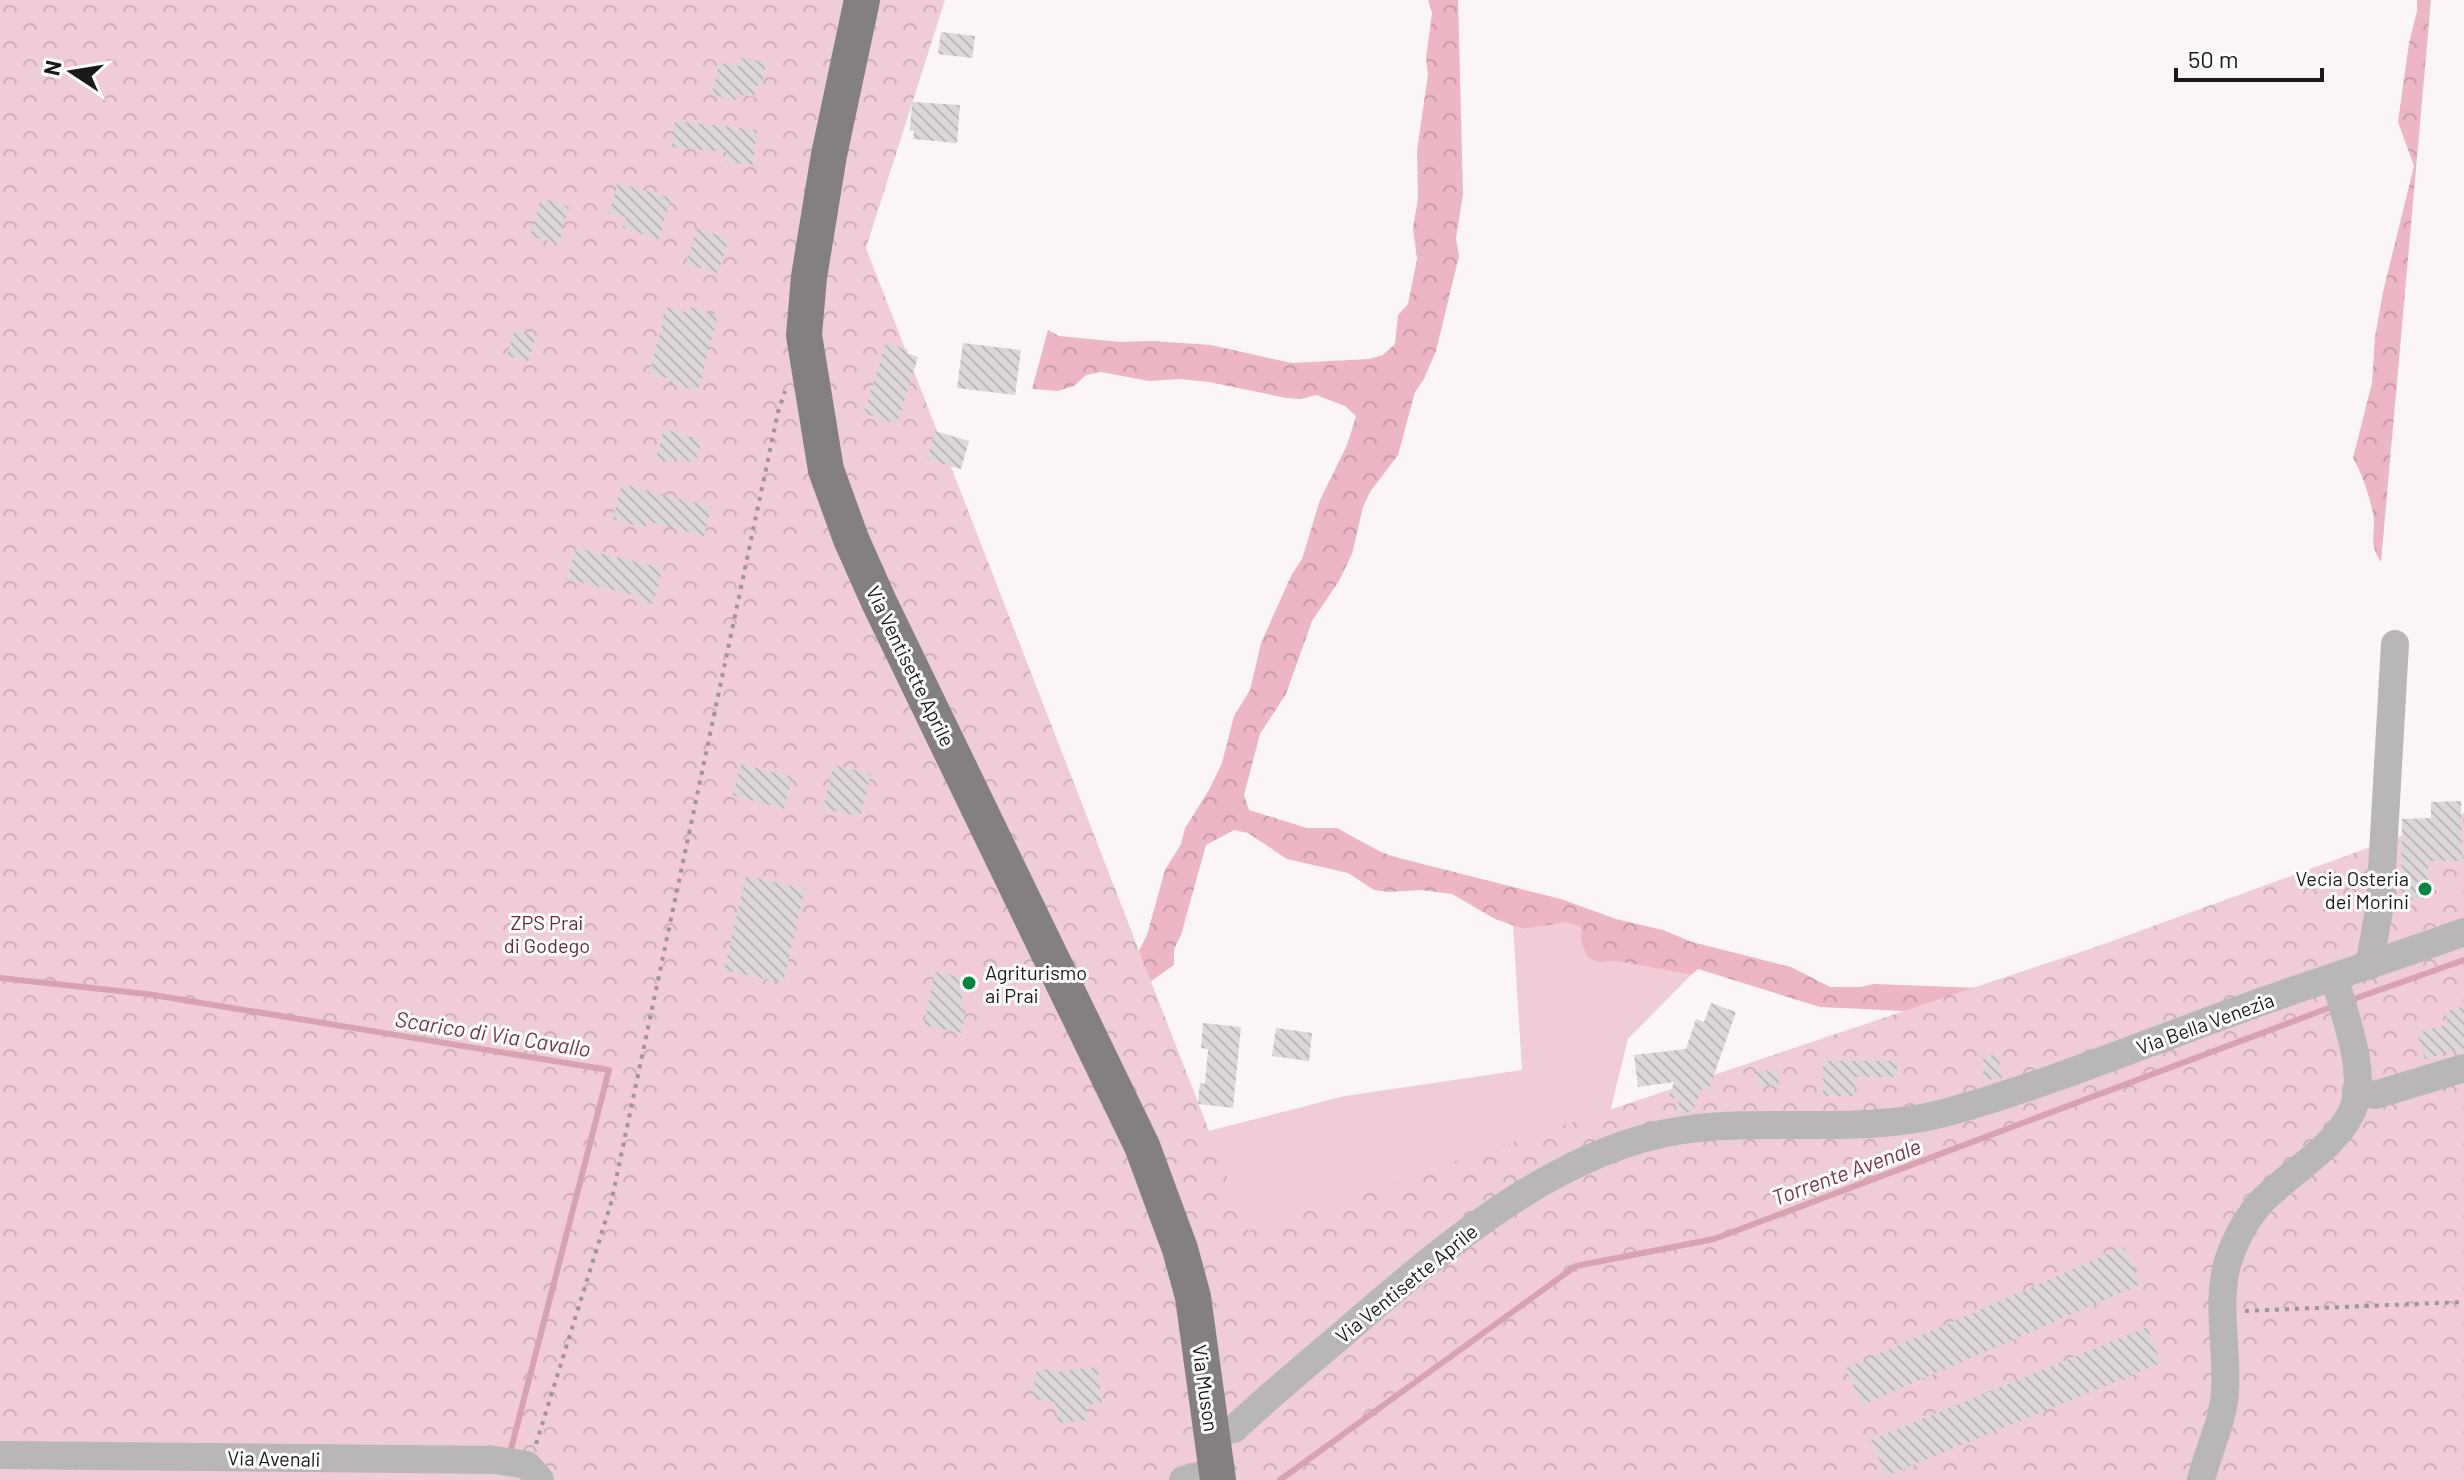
<svg xmlns="http://www.w3.org/2000/svg" width="2464" height="1480" viewBox="0 0 2464 1480" font-family="Barlow,sans-serif">
<style>
.grass{fill:#f0cdd6}
.forest{fill:url(#forest-crowns)}
.park{fill:url(#park-crowns)}
.lines{fill:none;stroke-linecap:round;stroke-linejoin:round}
.stream{stroke:#d7a3b1;stroke-width:6}
.building{fill:url(#building-back-hatch)}
.path{stroke:#9b9798;stroke-width:4;stroke-dasharray:4 6;stroke-linecap:butt}
.minor{stroke:#b8b6b6;stroke-width:28}
.major{stroke:#847f80;stroke-width:36}
.poi-dot{fill:#03843f;stroke:#fff;stroke-width:3}
.labels{text-anchor:middle;dominant-baseline:central;stroke-width:6;stroke-linejoin:round;paint-order:stroke}
.street-label{font-size:20px;fill:#1a1819;stroke:#fff}
.poi-label{font-size:20px;fill:#1a1819;stroke:#fff;text-anchor:end}
.park-label{font-size:20px;fill:#67283e;stroke:#fff}
.water-label{font-size:22px;font-style:italic;fill:#78374c;stroke:#fff}
</style>
<defs>
<pattern id="forest-crowns" width="20" height="18" patternUnits="userSpaceOnUse" patternTransform="scale(2)"><rect width="20" height="18" fill="#ecb6c5"/><path d="M2 6a3 3 0 1 1 6 0M12 15a3 3 0 1 1 6 0" fill="none" stroke="#ca9ca9"/></pattern>
<pattern id="park-crowns" width="20" height="18" patternUnits="userSpaceOnUse" patternTransform="scale(2)"><rect width="20" height="18" fill="#f0cdd6"/><path d="M2 6a3 3 0 1 1 6 0M12 15a3 3 0 1 1 6 0" fill="none" stroke="#cdafb7"/></pattern>
<pattern id="building-back-hatch" width="6" height="6" patternUnits="userSpaceOnUse" patternTransform="scale(2)"><rect width="6" height="6" fill="#ddd6d8"/><path d="M-1 5l2 2M0 0l6 6M5-1l2 2" fill="none" stroke="#bdb7b9"/></pattern>
</defs>
<rect width="100%" height="100%" fill="#fbf5f7"/>
<!-- grass -->
<path class="grass" d="M1567 921 1581 927V942L1587 957 1600 963 1616 961 1691 975 1628 1039 1608 1120 1264 1369 1169 1141 1345 1096 1522 1070 1513 925 1525 929Z"/>
<!-- forest -->
<g class="forest">
<path d="M1428 0H1458L1463 194 1456 238 1459 256 1436 351 1424 379 1415 392 1398 455 1370 492 1363 507 1352 554 1339 581 1312 621 1286 694 1260 734 1244 795 1249 810 1307 828H1337L1381 852 1395 857 1561 899 1616 919 1663 930 1692 942 1791 967 1830 987H1860L1874 984 1980 988 2133 1022 1820 1007 1698 969 1691 975 1616 961 1600 963 1587 957 1581 942V927L1567 922 1524 929 1495 919 1452 894 1421 890 1389 892 1374 890 1348 873 1287 859 1248 833 1234 830 1206 845 1181 935 1174 949V965L1107 1012 1147 935 1165 870 1181 844 1185 828 1209 790 1222 763 1234 716 1250 690 1261 643 1292 574 1302 559 1320 500 1347 445 1356 416 1345 406 1316 395 1301 399 1286 398 1209 382 1180 379 1149 381 1101 372 1086 375 1074 386 1058 391 1032 389 1048 330 1059 336 1121 342 1152 341 1211 345 1291 363 1369 359 1383 355 1395 344 1398 315 1408 304 1417 259 1413 228 1418 198 1417 151 1428 74 1426 58 1432 13Z"/>
<path d="M2417 0H2431L2381 562C2367 541 2377 534 2373 513 2368 492 2363 476 2353 458L2372 383 2375 337 2383 292 2414 166 2398 122 2409 43 2417 11Z"/>
</g>
<!-- park -->
<path class="park" d="M0 0H945L866 248 1248 1231 2104 944 2464 813V1480H0Z"/>
<g class="lines">
<!-- stream -->
<g class="stream">
<path d="M0 978 147 994 609 1070 510 1453"/>
<path d="M2348 1001 2464 960"/>
<path d="M1280 1480 1576 1266 1714 1239 2334 1006"/>
</g>
</g>
<!-- building -->
<g class="building">
<path d="M941 32 975 36 972 58 938 54Z"/>
<path d="M740 58 766 62 762 86 756 85 754 97 737 94 736 100 712 95 719 63 739 66Z"/>
<path d="M912 102 960 105 957 143 913 139 914 131 910 130Z"/>
<path d="M675 121 757 130 753 165 726 162 727 152 672 147Z"/>
<path d="M618 183 671 198 659 239 623 228 626 217 609 213Z"/>
<path d="M541 198 569 207 559 244 530 236Z"/>
<path d="M697 228 729 239 718 273 686 264Z"/>
<path d="M667 307 689 313 690 307 718 315 698 391 669 383 670 379 649 373Z"/>
<path d="M515 330 536 337 528 362 507 355Z"/>
<path d="M886 343 908 350 907 353 918 357 897 424 864 413Z"/>
<path d="M963 343 1021 350 1015 395 957 388Z"/>
<path d="M664 429 702 441 695 463 674 457 672 463 656 458Z"/>
<path d="M935 431 969 441 961 469 927 459Z"/>
<path d="M622 484 711 507 704 536 647 521 645 528 613 519Z"/>
<path d="M576 548 663 568 653 604 637 600 638 596 567 579Z"/>
<path d="M741 764 792 777 784 809 733 795Z"/>
<path d="M834 765 871 774 860 817 823 808Z"/>
<path d="M2461 801 2462 861H2428V899L2401 900 2402 819 2431 818V802Z"/>
<path d="M746 876 805 889 783 983 724 970Z"/>
<path d="M935 972 966 978 960 1008 966 1010 961 1033 924 1025Z"/>
<path d="M1711 1003 1736 1012 1708 1092 1701 1089 1693 1112 1681 1113 1676 1111 1680 1100 1669 1096 1674 1082 1638 1087 1634 1055 1686 1049 1696 1019 1704 1022Z"/>
<path d="M2464 1006V1051L2457 1052 2456 1050 2425 1059 2417 1033 2448 1024 2445 1012Z"/>
<path d="M1203 1023 1241 1027 1233 1108 1198 1104 1200 1083 1205 1084 1208 1049 1201 1048Z"/>
<path d="M1276 1028 1312 1033 1309 1061 1272 1056Z"/>
<path d="M1998 1054 2002 1078 1985 1080 1983 1057Z"/>
<path d="M1823 1061H1897V1077H1855V1096H1823Z"/>
<path d="M1777 1069 1779 1084 1759 1087 1756 1072Z"/>
<path d="M2124 1247 2141 1284 1862 1405 1846 1368Z"/>
<path d="M2147 1327 2161 1363 1886 1476 1871 1440Z"/>
<path d="M1097 1367 1102 1403 1086 1405 1088 1420 1058 1423 1055 1402 1032 1398 1037 1368 1057 1372Z"/>
</g>
<g class="lines">
<!-- path -->
<g class="path">
<path d="M2245 1311 2464 1302"/>
<path d="M536 1444 611 1203 778 412 785 391"/>
</g>
<!-- minor -->
<g class="minor">
<path d="M2369 966 2380 905 2395 644"/>
<path d="M2356 1091 2375 1095 2464 1068"/>
<path d="M1213 1433 1234 1429C1272 1393 1313 1360 1352 1326 1445 1246 1559 1148 1683 1130 1771 1117 1861 1136 1948 1112 2049 1084 2146 1043 2244 1008 2317 981 2391 959 2464 932"/>
<path d="M0 1455 495 1460 527 1465 540 1480"/>
<path d="M1183 1480 1217 1471"/>
<path d="M2201 1480C2208 1451 2223 1422 2225 1392 2228 1348 2215 1300 2229 1258 2237 1236 2247 1217 2263 1200 2290 1172 2344 1142 2355 1103 2366 1065 2343 1015 2335 977"/>
</g>
<!-- major -->
<path class="major" d="M862 0 829 155 809 277 804 335 826 470 851 539 879 602 1142 1146 1180 1249 1193 1297 1218 1480"/>
</g>
<!-- markers -->
<g class="poi-dot">
<circle cx="2425" cy="889" r="8"/>
<circle cx="969" cy="983" r="8"/>
</g>
<g class="labels">
<!-- street labels -->
<g class="street-label">
<text transform="translate(911 666) rotate(64)">Via Ventisette Aprile</text>
<text transform="translate(2205 1023) rotate(-20)">Via Bella Venezia</text>
<text transform="translate(1406 1283) rotate(-39)">Via Ventisette Aprile</text>
<text transform="translate(1206 1388) rotate(82)">Via Muson</text>
<text transform="translate(274 1458) rotate(1)">Via Avenali</text>
</g>
<!-- poi labels -->
<g class="poi-label">
<text x="2409" y="878">Vecia Osteria<tspan x="2409" dy="23">dei Morini</tspan></text>
<text x="985" y="972" text-anchor="start">Agriturismo<tspan x="985" dy="23">ai Prai</tspan></text>
</g>
<!-- park labels -->
<g class="park-label">
<text x="547" y="922">ZPS Prai<tspan x="547" dy="23">di Godego</tspan></text>
</g>
<!-- water labels -->
<g class="water-label">
<text transform="translate(493 1033) rotate(9)">Scarico di Via Cavallo</text>
<text transform="translate(1846 1171) rotate(-20)">Torrente Avenale</text>
</g>
</g>
<!-- north arrow -->
<g transform="translate(72 72) rotate(282)" stroke="#ffffff" stroke-width="6" paint-order="stroke">
<path d="M0-6L14 30L0 20L-14 30Z" fill="#1a1819"/>
<text y="-12" font-size="22" font-weight="bold" text-anchor="middle" fill="#1a1819">N</text>
</g>
<!-- scale -->
<path d="M2176 68v12h146v-12" fill="none" stroke="#1a1819" stroke-width="4"/>
<text x="2188" y="68" font-size="24" fill="#1a1819" stroke="#ffffff" stroke-width="6" paint-order="stroke">50 m</text>
</svg>
